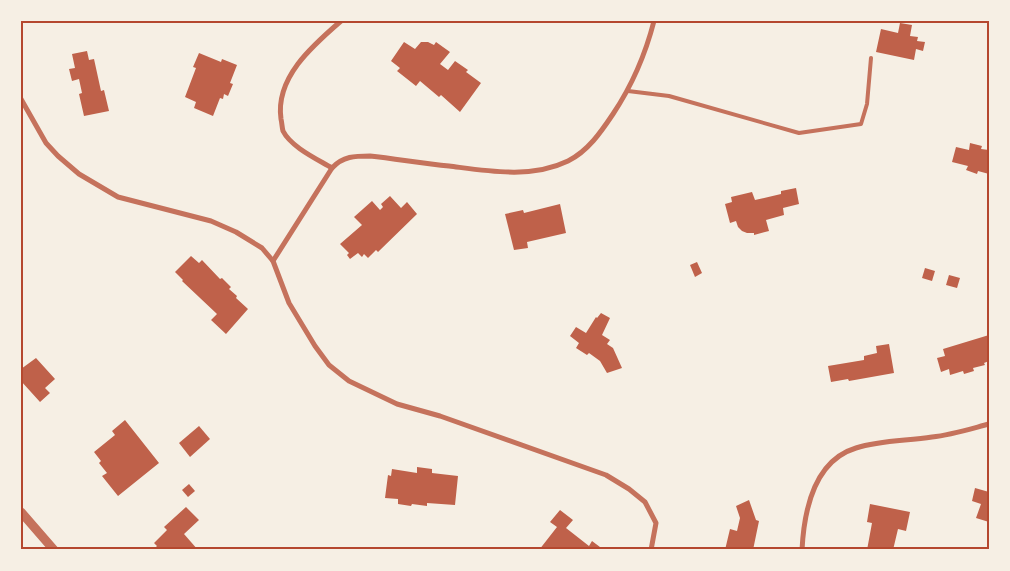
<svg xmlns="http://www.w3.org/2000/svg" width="1010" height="571" viewBox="0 0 1010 571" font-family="Jost,sans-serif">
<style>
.building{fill:#bf614a}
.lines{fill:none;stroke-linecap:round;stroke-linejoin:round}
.service{stroke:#c5725c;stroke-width:4}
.minor{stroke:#c5725c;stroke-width:5}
.tertiary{stroke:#c5725c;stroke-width:9}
.neatline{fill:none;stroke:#b5482f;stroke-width:2}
</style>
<rect width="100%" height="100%" fill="#f6efe4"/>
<!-- building -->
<g class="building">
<path d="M900 23 912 25 910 36 918 37 917 41 925 42 923 51 916 49 914 60 876 52 881 29 898 33Z"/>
<path d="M404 42 415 49 421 42H428L434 45 436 42 450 52 440 64 448 70 455 61 468 70 466 72 481 83 460 112 441 95 439 97 420 81 416 86 397 71 400 68 391 61Z"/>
<path d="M87 51 89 60 94 59 101 91 104 90 109 111 84 116 79 94 82 93 79 79 72 81 69 69 75 68 72 54Z"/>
<path d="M199 53 221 62 222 59 237 65 230 83 233 84 228 96 224 94 223 99 220 98 213 116 194 108 196 102 185 97 196 68 193 67Z"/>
<path d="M970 143 982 146 981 149 989 150V174L978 171 977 174 966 170 968 166 952 162 956 147 969 150Z"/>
<path d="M796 188 799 204 783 208 784 215 766 220 769 231 754 235V233H747L742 231 738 227 736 221 730 223 725 204 732 202 731 197 752 192 755 200 781 194V191Z"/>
<path d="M390 196 401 208 407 202 417 214 378 252 376 250 368 258 364 254 362 257 358 253 350 259 347 255 349 253 340 244 362 225 354 217 372 201 380 210 383 207 381 204Z"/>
<path d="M560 204 566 233 527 242 528 248 514 250 505 214 523 210 524 213Z"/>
<path d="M191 256 199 263 202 260 220 279 222 278 231 287 229 289 237 296 236 298 248 309 226 334 211 320 217 314 182 281 183 280 175 272Z"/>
<path d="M697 262 702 273 695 277 690 265Z"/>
<path d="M925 268 935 271 932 281 922 278Z"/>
<path d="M949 275 960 278 957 288 946 285Z"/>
<path d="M601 313 610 318 602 335 610 340 607 344 613 348 622 368 607 373 600 361 589 353 587 355 576 348 579 343 570 336 576 327 586 333 596 317 597 318Z"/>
<path d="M989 335V361L984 363 985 365 973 368 974 371 964 374 963 371 950 375 949 369 941 372 937 358 945 356 943 349Z"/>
<path d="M889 344 894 373 849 381 848 379 831 382 828 366 864 360V356L877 353 876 346Z"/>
<path d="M36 358 55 379 45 388 50 393 40 402 21 381V369Z"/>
<path d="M125 420 159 463 118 496 102 476 107 473 99 463 101 461 94 452 115 435 112 431Z"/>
<path d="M199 426 210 439 190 457 179 443Z"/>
<path d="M417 467 432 469V473L458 476 455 505 427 503V506L412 504 411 506 398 504V499L385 498 388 475 391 476 392 469 417 473Z"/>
<path d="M189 484 195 491 188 497 182 490Z"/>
<path d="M975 488 989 492V522L976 518 981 504 972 501Z"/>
<path d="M749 500 756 520 759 521 753 550H725L730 529 737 531 740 518 736 506Z"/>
<path d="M870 504 910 512 906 531 898 529 893 550H867L872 523 867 522Z"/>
<path d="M186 507 199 520 184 534 198 550H153L157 546 154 543 167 530 164 527Z"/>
<path d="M560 510 573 520 566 528 589 546 592 541 604 550H539L557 527 550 522Z"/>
</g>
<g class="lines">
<!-- service -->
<path class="service" d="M628 91 669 96 799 133 861 124 867 104 871 58"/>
<!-- minor -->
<g class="minor">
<path d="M21 99 46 143 58 156 79 174 118 197 211 221 236 232 262 248 273 261 289 303 315 346 329 365 349 381 397 404 440 416 606 475 629 489 645 502 656 523 651 550"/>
<path d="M332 168C317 159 291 147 283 131 282 128 282 123 281 119 275 78 312 46 341 21"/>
<path d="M273 261 332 168C343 156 355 156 370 156 396 159 422 163 449 166 488 171 531 179 568 161 588 151 601 132 613 114 633 84 645 56 654 21"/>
<path d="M802 550C804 511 813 461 856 448 881 440 907 441 932 437 951 435 970 429 989 424"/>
</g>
<!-- tertiary -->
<path class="tertiary" d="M21 512 54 550"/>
</g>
<!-- border -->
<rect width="1010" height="571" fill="none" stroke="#f6efe4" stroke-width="45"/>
<rect x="22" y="22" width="966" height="526" class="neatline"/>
</svg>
